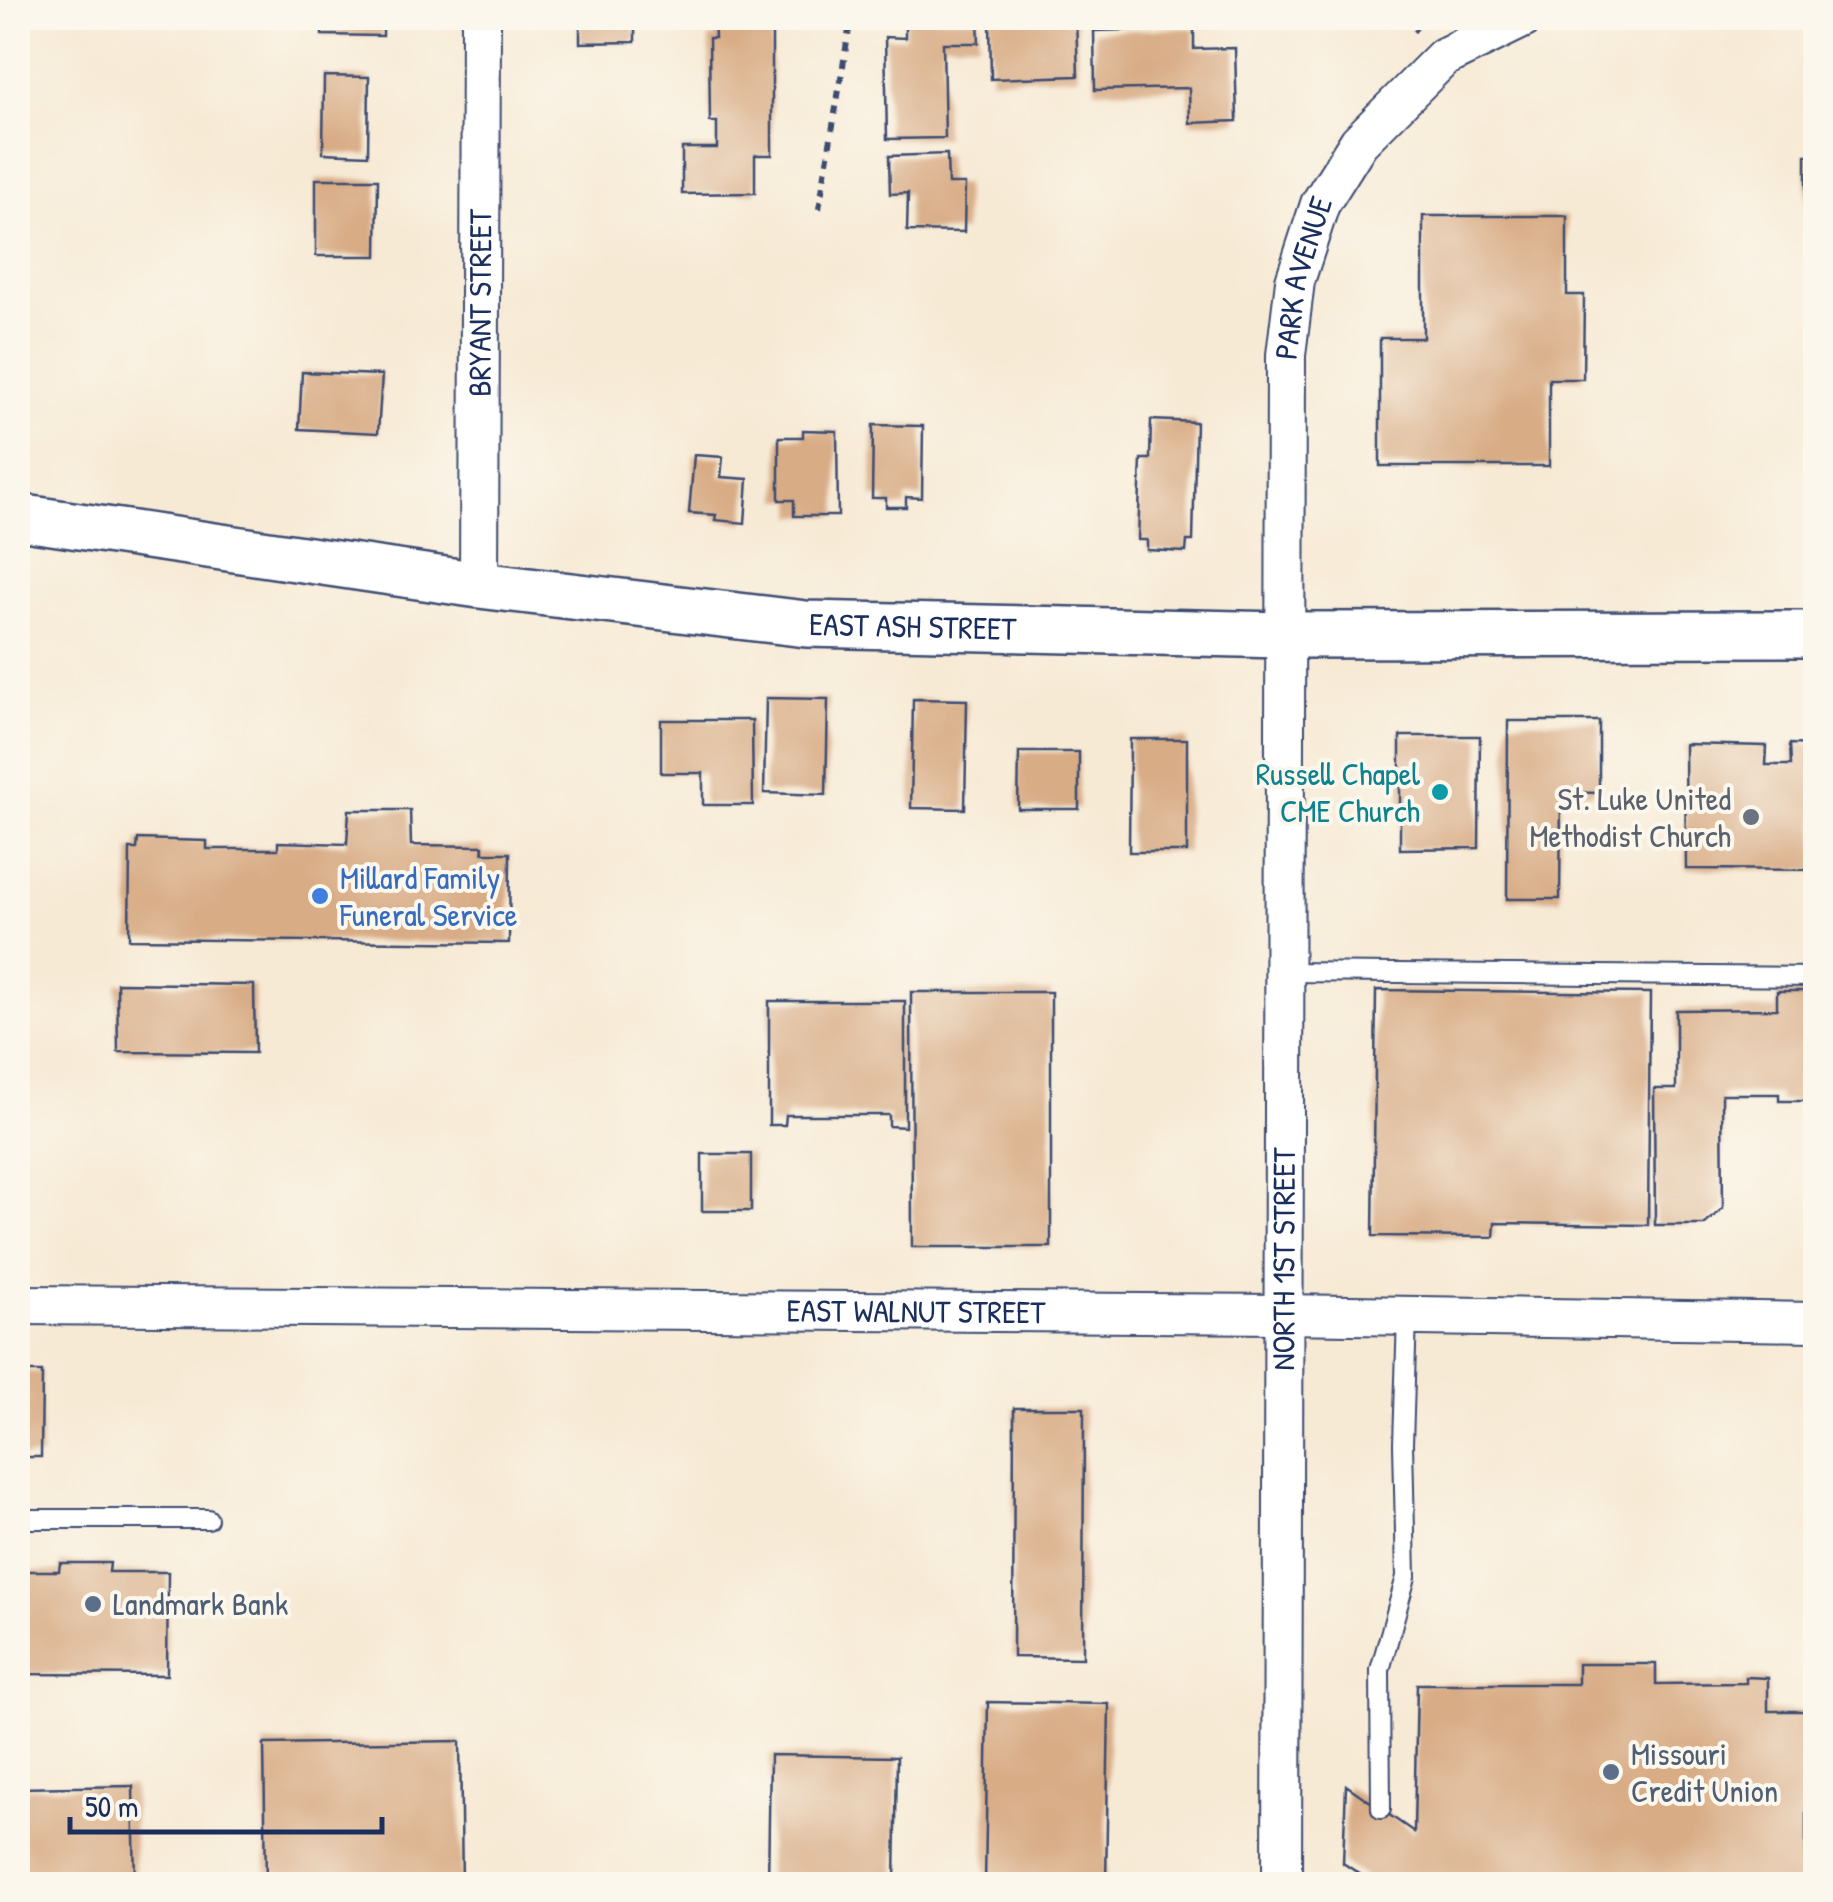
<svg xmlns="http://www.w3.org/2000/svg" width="1833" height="1902" viewBox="0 0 1833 1902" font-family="'Patrick Hand',sans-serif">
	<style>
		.building { fill: #d8ac85 }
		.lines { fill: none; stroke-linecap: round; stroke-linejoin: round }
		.service-casing { stroke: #3c4b70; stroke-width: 22 }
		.minor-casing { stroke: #3c4b70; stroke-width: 42 }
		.tertiary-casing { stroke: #3c4b70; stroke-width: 50 }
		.path { stroke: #3c4b70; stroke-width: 6; stroke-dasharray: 8 8; stroke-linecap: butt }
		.service { stroke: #fff; stroke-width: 18 }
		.minor { stroke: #fff; stroke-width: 38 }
		.tertiary { stroke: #fff; stroke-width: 45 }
		.culture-dot { fill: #0f9aa8; stroke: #fbf7ec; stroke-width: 4 }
		.worship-dot { fill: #6b7280; stroke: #fbf7ec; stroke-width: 4 }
		.shop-dot { fill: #3f7fe0; stroke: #fbf7ec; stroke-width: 4 }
		.service-dot { fill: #5c6f8a; stroke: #fbf7ec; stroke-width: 4 }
		.labels { text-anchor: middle; stroke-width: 8; stroke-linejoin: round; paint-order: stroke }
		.street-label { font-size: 32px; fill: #1b2f5e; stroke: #fbf7ec }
		.culture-label { font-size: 32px; fill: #0d838f; stroke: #fbf7ec; text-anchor: end }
		.worship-label { font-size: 32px; fill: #5b616d; stroke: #fbf7ec; text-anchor: end }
		.shop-label { font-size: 32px; fill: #366cbe; stroke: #fbf7ec; text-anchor: start }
		.service-label { font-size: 32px; fill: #4e5e75; stroke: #fbf7ec; text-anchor: start }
	</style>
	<rect width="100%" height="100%" fill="#fbf7ec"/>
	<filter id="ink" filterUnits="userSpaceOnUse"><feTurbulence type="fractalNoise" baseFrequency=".01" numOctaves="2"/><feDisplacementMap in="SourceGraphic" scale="20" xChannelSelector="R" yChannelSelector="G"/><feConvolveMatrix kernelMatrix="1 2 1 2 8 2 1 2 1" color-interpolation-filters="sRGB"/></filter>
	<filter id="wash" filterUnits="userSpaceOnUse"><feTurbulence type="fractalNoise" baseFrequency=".0048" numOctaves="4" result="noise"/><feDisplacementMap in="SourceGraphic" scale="40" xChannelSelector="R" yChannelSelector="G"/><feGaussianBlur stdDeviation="2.25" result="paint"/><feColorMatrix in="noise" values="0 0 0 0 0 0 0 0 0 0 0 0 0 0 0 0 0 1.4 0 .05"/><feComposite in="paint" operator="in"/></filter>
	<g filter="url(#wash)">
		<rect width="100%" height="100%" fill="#f7ead5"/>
		<g id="blocks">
			<path class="building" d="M 322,18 L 383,18 L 383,36 L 322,35 Z
				M 580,18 L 635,18 L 635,42 L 580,43 Z
				M 714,18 L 772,18 L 772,155 L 755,155 L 755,193 L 682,194 L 682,148 L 717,148 L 717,122 L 710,122 L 709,38 L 715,38 Z
				M 905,18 L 978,18 L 979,43 L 943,43 L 945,138 L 887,139 L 885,37 L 905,38 Z
				M 990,18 L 1076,18 L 1078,76 L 991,79 Z
				M 1194,28 L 1194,49 L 1235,48 L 1237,121 L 1190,123 L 1189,88 L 1095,90 L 1094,31 Z
				M 324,76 L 369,77 L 368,155 L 323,153 Z
				M 947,154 L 948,184 L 965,184 L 964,232 L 907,231 L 908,193 L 890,194 L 889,156 Z
				M 1806,155 L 1816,155 L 1816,241 L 1806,241 Z
				M 316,179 L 378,179 L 377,256 L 316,256 Z
				M 1423,216 L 1567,216 L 1567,295 L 1584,295 L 1583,379 L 1549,379 L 1549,466 L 1380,466 L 1380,338 L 1423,338 Z
				M 302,372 L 382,375 L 378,433 L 299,429 Z
				M 1151,420 L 1196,422 L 1193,541 L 1187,541 L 1186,552 L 1147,550 L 1147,540 L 1138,540 L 1141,459 L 1150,459 Z
				M 873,425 L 923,426 L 922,498 L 906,497 L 906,507 L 886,507 L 886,498 L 872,498 Z
				M 803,430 L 837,431 L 838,516 L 794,516 L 794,500 L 779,500 L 779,437 L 803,437 Z
				M 694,455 L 723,457 L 721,477 L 748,479 L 745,523 L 715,520 L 716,515 L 689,513 Z
				M 766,698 L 828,699 L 826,795 L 764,793 Z
				M 913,699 L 967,700 L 965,809 L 911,808 Z
				M 661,720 L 752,720 L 753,805 L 703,805 L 703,773 L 661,773 Z
				M 1508,721 L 1599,721 L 1599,793 L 1561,792 L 1560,899 L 1507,899 Z
				M 1400,736 L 1480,736 L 1479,848 L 1400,849 Z
				M 1130,739 L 1187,739 L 1187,852 L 1129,852 Z
				M 1685,744 L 1767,746 L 1766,765 L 1791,765 L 1790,744 L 1816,745 L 1816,870 L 1686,869 Z
				M 1019,752 L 1079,752 L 1079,809 L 1018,809 Z
				M 349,810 L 410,810 L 411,845 L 483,846 L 483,853 L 510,853 L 509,943 L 129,939 L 130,849 L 137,849 L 138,839 L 207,841 L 207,849 L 278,849 L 278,842 L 347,844 Z
				M 117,983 L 254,985 L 255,1053 L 118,1052 Z
				M 1376,990 L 1650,993 L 1648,1225 L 1495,1223 L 1494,1237 L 1373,1236 Z
				M 1777,991 L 1816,991 L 1816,1101 L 1779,1101 L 1779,1094 L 1722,1094 L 1723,1208 L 1704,1225 L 1655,1225 L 1654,1089 L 1676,1089 L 1676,1010 L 1777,1009 Z
				M 911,992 L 1051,992 L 1051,1247 L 912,1247 Z
				M 769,1001 L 905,1001 L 905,1127 L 889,1126 L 889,1115 L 786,1115 L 785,1125 L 769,1125 Z
				M 702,1154 L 751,1154 L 751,1211 L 702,1211 Z
				M 18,1372 L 42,1372 L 41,1457 L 18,1457 Z
				M 1014,1408 L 1084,1408 L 1083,1658 L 1013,1657 Z
				M 60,1563 L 110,1563 L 109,1572 L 168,1572 L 167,1675 L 20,1674 L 20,1637 L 18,1636 L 18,1571 L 59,1571 Z
				M 1578,1664 L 1656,1664 L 1656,1684 L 1746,1683 L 1746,1677 L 1768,1678 L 1768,1711 L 1806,1711 L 1806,1884 L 1375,1884 L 1343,1863 L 1346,1785 L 1414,1832 L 1417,1684 L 1578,1684 Z
				M 988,1702 L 1109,1704 L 1106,1884 L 985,1884 Z
				M 460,1741 L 462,1884 L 266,1884 L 264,1744 Z
				M 770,1755 L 897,1757 L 895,1884 L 768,1884 Z
				M 133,1786 L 135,1884 L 18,1884 L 18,1788 Z"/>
		</g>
	</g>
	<g filter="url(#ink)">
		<use href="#blocks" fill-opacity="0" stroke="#3c4b70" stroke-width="2.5"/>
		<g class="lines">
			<g class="service-casing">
				<path id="service" d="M 1285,972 L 1816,977
					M 18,1519 L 208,1519
					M 1381,1809 L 1380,1670 L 1406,1577 L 1403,1444 L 1407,1316"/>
			</g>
			<g class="minor-casing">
				<g id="minor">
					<path id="s1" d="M 479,585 L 481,18"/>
					<path id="s2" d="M 18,1305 L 1282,1314 L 1816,1322"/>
					<path id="s3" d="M 1282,1884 L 1286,355 L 1295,281 L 1320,204 L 1359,142 L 1444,57 L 1524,18"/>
				</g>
			</g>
			<g class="tertiary-casing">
				<g id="tertiary">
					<path id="s4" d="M 18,517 L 479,585 L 806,624 L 1287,635 L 1816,634"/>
				</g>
			</g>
			<path class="path" d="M 1403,18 L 1417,31
				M 819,209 L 851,18"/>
			<use href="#service" class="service"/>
			<use href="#minor" class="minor"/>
			<use href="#tertiary" class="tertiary"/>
		</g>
	</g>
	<circle class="culture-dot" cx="1440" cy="792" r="10"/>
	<circle class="worship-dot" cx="1751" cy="817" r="10"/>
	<circle class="shop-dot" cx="320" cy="896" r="10"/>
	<g class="service-dot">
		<circle cx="93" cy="1604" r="10"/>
		<circle cx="1611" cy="1772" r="10"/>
	</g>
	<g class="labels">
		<g class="street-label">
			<text dy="11" stroke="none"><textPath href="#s3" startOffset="1608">PARK AVENUE</textPath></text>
			<text dy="11" stroke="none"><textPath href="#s1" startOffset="282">BRYANT STREET</textPath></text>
			<text dy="11" stroke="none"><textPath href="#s4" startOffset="902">EAST ASH STREET</textPath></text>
			<text dy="11" stroke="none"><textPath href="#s3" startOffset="625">NORTH 1ST STREET</textPath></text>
			<text dy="11" stroke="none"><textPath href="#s2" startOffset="898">EAST WALNUT STREET</textPath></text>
		</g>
		<g class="culture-label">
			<text x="1420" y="785">Russell Chapel<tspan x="1420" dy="37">CME Church</tspan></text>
		</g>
		<g class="worship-label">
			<text x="1731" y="810">St. Luke United<tspan x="1731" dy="37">Methodist Church</tspan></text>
		</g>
		<g class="shop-label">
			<text x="340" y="889">Millard Family<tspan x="340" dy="37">Funeral Service</tspan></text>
		</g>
		<g class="service-label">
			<text x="113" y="1615">Landmark Bank</text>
			<text x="1631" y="1765">Missouri<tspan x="1631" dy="37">Credit Union</tspan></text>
		</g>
	</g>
	<rect width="1833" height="1902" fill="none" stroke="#fbf7ec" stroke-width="60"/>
	<path d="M70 1817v15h312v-15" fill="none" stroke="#1b2f5e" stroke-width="5"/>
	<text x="85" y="1817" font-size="30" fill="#1b2f5e" stroke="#fbf7ec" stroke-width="8" paint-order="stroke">50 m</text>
</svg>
